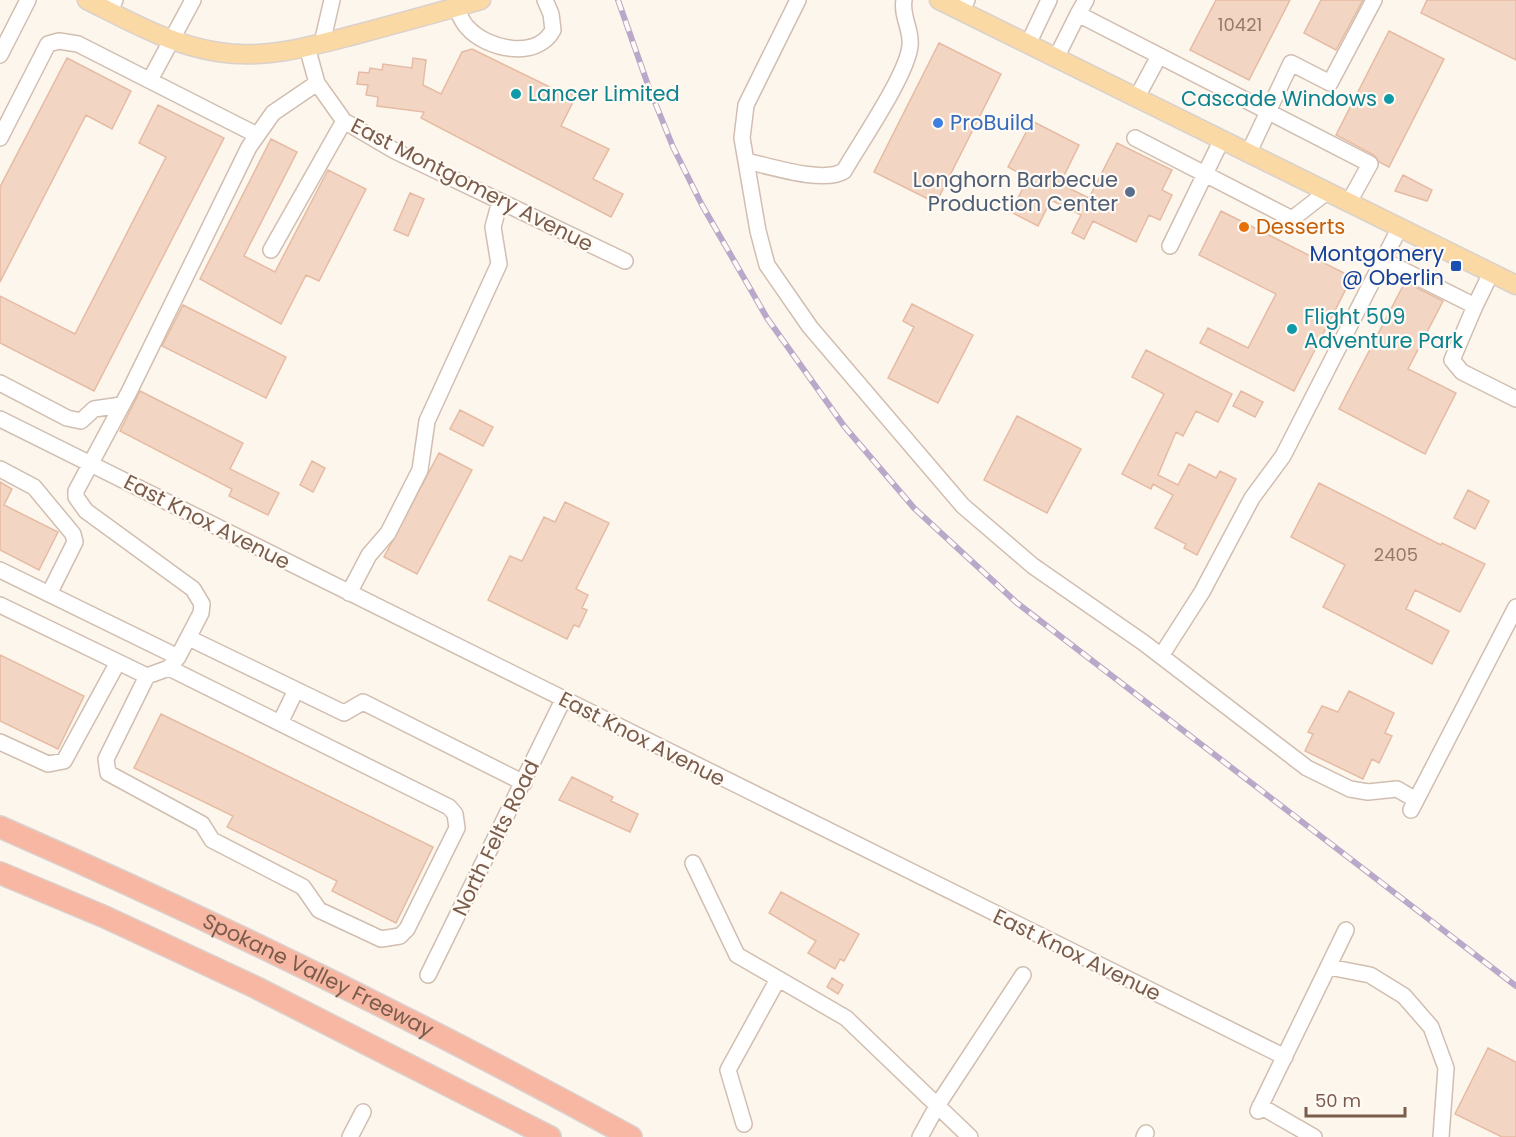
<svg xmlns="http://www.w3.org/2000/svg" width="1516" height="1137" viewBox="0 0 1516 1137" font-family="Poppins,sans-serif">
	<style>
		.building { fill: #f3d5c3; stroke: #e6bba3; stroke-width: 1.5 }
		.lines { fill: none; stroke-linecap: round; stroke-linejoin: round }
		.minor-casing { stroke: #d1beb0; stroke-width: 18 }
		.major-casing { stroke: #dad1cd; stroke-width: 21 }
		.highway-casing { stroke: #dad1cd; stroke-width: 24 }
		.minor { stroke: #fff; stroke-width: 15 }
		.major { stroke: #fbd9a5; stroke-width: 18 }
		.highway { stroke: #f7b7a3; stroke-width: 21 }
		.rail-casing { stroke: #b9a8c9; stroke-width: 6 }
		.rail { stroke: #fffaf3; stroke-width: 4; stroke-dasharray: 11; stroke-linecap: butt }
		.culture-dot { fill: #0f9aa8; stroke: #fffaf3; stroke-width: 2 }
		.shop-dot { fill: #3f7fe0; stroke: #fffaf3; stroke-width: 2 }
		.service-dot { fill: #5c6f8a; stroke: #fffaf3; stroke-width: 2 }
		.food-dot { fill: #e8710a; stroke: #fffaf3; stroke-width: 2 }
		.transit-dot { fill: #1a4fb4; stroke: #fffaf3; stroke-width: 2 }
		.labels { text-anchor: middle; stroke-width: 4.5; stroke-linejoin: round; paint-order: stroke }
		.number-label { font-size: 18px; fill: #987a6a }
		.culture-label { font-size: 21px; fill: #0d838f; stroke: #fffaf3; text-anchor: start }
		.shop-label { font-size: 21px; fill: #366cbe; stroke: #fffaf3; text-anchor: start }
		.service-label { font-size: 21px; fill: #4e5e75; stroke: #fffaf3; text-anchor: end }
		.street-label { font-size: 21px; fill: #7a5c4d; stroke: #fffaf3 }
		.food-label { font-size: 21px; fill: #c56008; stroke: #fffaf3; text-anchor: start }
		.transit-label { font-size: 21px; fill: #164399; stroke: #fffaf3; text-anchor: end }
	</style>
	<rect width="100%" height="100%" fill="#fdf6ec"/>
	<path class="building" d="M 1216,0 L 1290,0 L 1249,80 L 1190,50 Z
		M 1321,0 L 1363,0 L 1336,50 L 1304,33 Z
		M 1427,0 L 1516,0 L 1516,60 L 1421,13 Z
		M 1389,31 L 1444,59 L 1389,167 L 1379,162 L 1374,155 L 1336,135 Z
		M 939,43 L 1001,74 L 936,203 L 874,172 Z
		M 472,49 L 560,92 L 561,89 L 576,96 L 561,126 L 609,149 L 593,179 L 623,194 L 611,217 L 421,118 L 424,112 L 377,106 L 378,97 L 366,95 L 368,85 L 357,84 L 359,72 L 369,73 L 370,68 L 382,70 L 383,64 L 412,68 L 413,58 L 426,60 L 423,85 L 441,94 L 462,52 Z
		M 67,58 L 131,91 L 112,129 L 86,115 L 0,282 L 0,187 Z
		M 158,105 L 224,138 L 94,391 L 0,343 L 0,296 L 75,334 L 166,157 L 139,143 Z
		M 1032,121 L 1079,145 L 1060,184 L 1089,198 L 1117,143 L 1172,170 L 1162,190 L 1172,195 L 1160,220 L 1149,215 L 1136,242 L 1093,221 L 1084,239 L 1072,233 L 1081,215 L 1051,200 L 1038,226 L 1011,212 L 1028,178 L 1008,167 Z
		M 271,139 L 297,152 L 244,256 L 275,272 L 328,170 L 366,189 L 319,281 L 306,275 L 281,324 L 200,279 Z
		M 1403,175 L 1432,190 L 1427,201 L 1395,191 Z
		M 410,193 L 424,199 L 408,236 L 394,230 Z
		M 1221,211 L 1352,277 L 1294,391 L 1200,343 L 1208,328 L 1248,348 L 1276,294 L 1199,255 Z
		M 1405,282 L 1443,301 L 1408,369 L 1456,393 L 1425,454 L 1339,409 Z
		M 912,304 L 973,335 L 938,403 L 888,378 L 914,327 L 903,321 Z
		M 183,305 L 286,357 L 266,398 L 162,346 Z
		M 1146,350 L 1232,394 L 1218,422 L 1196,411 L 1183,436 L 1176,432 L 1158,475 L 1178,485 L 1189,464 L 1216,478 L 1220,471 L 1236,479 L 1197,555 L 1184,548 L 1186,544 L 1155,528 L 1173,495 L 1153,484 L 1151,489 L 1122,474 L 1164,394 L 1132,377 Z
		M 140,391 L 243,443 L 230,469 L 279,493 L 268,515 L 229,496 L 232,489 L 120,431 Z
		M 1241,391 L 1263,402 L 1255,417 L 1233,406 Z
		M 460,410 L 493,427 L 483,446 L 450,429 Z
		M 1017,416 L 1081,449 L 1047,513 L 984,480 Z
		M 439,453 L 472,470 L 417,574 L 384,557 Z
		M 312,461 L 325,468 L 313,492 L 300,485 Z
		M 0,482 L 12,489 L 4,505 L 58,532 L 39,570 L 0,550 Z
		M 1319,483 L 1441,545 L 1442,543 L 1485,564 L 1460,612 L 1415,590 L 1406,609 L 1449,631 L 1432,664 L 1323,607 L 1345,565 L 1291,537 Z
		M 1468,490 L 1489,501 L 1475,529 L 1454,518 Z
		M 565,502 L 609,523 L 576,589 L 588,595 L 582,608 L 587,610 L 579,627 L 574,625 L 567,639 L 488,600 L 510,556 L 522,561 L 544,517 L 555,522 Z
		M 0,655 L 84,696 L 58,749 L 0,721 Z
		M 1349,691 L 1394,713 L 1385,733 L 1392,736 L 1379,763 L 1372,759 L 1363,779 L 1305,751 L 1313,734 L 1308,732 L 1322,706 L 1338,712 Z
		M 161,714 L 433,847 L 396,923 L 332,891 L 337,881 L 227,827 L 233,816 L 134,768 Z
		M 572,777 L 613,797 L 611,801 L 638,814 L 630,832 L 559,800 Z
		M 781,892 L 859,934 L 844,961 L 840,959 L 835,969 L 808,953 L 816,941 L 769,913 Z
		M 832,978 L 843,985 L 838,994 L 827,987 Z
		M 1488,1048 L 1516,1062 L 1516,1137 L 1502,1137 L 1455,1114 Z"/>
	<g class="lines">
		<g class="minor-casing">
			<path id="minor" d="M 798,0 L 746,105 L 742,138 L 758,231 L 767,265 L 810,327 L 963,506 L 1033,566 L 1144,643 L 1307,768 L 1350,789 L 1368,792 L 1397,789 L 1416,800
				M 456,7 C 459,14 462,22 467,27 C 487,50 537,60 553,30 L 551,14 L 545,0
				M 110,11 L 115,0
				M 961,11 L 967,0
				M 1078,14 L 1086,0
				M 322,43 L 332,0
				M 1028,44 L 1049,0
				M 307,47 L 317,83 L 344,121 L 395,151 L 625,261
				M 0,55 L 28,0
				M 1056,58 L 1078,14 L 1370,164 L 1349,202
				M 150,80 L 193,0
				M 1137,97 L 1159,56
				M 0,138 L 48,44 L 59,41 L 78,44 L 257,135
				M 1135,138 L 1292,219 L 1328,191
				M 1249,152 L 1291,63 L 1330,83 L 1374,0
				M 746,161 C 770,166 823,184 844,171 C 860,143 907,75 910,46 C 912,30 901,16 904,0
				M 1170,246 L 1222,139
				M 271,250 L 344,121
				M 1383,260 L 1475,306 L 1491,273
				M 1475,306 L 1452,360 L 1462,372 L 1516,399
				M 0,383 L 67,418 L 81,421 L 94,409 L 121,405
				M 0,419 L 1285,1057
				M 0,469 L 34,487 L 73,534 L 75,542 L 49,594
				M 0,570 L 178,657
				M 349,593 L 369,555 L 388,533 L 420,470 L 427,421 L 499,264 L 493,227 L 500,201
				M 0,605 L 118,662 L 64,761 L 48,764 L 0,742
				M 189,638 L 344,713 L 363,702 L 524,783
				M 1161,656 L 1202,592 L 1252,498 L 1283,456 L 1400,227
				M 118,662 L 147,676 L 169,668 L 178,657 L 201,613 L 202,604 L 193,589 L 86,511 L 76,497 L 76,491 L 129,392 L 249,147 L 273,113 L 317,83
				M 147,676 L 106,759 L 108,773 L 202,824 L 212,840 L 303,887 L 319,910 L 381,939 L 400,936 L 407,929 L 457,828 L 455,814 L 449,807 L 169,668
				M 280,723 L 296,690
				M 1411,810 L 1516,607
				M 693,863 L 737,955 L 846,1018 L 970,1137
				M 1329,967 L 1370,975 L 1404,996 L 1431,1027 L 1446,1068 L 1441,1137
				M 428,975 L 563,700
				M 1260,1106 L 1314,1137
				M 1258,1111 L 1346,930
				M 744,1124 L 728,1070 L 778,979
				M 350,1137 L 363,1112
				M 920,1137 L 937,1106 L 1023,975
				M 1144,1137 L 1146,1133"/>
		</g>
		<g class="major-casing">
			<path id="major" d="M 87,0 C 129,21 171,45 218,52 C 266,60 312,46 358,34 C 399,23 440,12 481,0
				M 939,0 L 1516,285"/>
		</g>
		<g class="highway-casing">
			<g id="highway">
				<path id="s1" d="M 0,827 C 215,921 425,1024 631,1137"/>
				<path d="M 0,873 L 105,917 L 255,987 L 550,1137"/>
			</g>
		</g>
		<use href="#minor" class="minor"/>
		<use href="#major" class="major"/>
		<use href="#highway" class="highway"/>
		<g class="rail-casing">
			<path id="rail" d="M 618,0 L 648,85 L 673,147 L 702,205 L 767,318 L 844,426 L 914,508 L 1017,603 L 1516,986"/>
		</g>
		<use href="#rail" class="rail"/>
	</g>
	<g class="culture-dot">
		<circle cx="516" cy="94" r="6"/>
		<circle cx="1389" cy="99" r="6"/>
		<circle cx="1292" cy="329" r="6"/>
	</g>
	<circle class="shop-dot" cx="938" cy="123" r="6"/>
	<circle class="service-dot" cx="1130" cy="192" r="6"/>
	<circle class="food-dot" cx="1244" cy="227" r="6"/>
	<rect class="transit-dot" x="1450" y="260" width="12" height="12" rx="3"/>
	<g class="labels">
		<g class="number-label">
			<text x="1240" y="31">10421</text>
			<text x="1396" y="561">2405</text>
		</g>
		<g class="culture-label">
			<text x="528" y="101">Lancer Limited</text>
			<text x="1377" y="106" text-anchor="end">Cascade Windows</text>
			<text x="1304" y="324">Flight 509<tspan x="1304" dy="24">Adventure Park</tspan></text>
		</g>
		<g class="shop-label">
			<text x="950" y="130">ProBuild</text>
		</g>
		<g class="service-label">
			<text x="1118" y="187">Longhorn Barbecue<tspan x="1118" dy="24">Production Center</tspan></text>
		</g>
		<g class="street-label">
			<text transform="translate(472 185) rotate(27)" y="7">East Montgomery Avenue</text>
			<text transform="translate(207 522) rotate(27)" y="7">East Knox Avenue</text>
			<text transform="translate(642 739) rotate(27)" y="7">East Knox Avenue</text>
			<text transform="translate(496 838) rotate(-64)" y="7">North Felts Road</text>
			<text transform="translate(1077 955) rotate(26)" y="7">East Knox Avenue</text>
			<text dy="7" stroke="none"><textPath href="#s1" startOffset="351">Spokane Valley Freeway</textPath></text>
		</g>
		<g class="food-label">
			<text x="1256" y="234">Desserts</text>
		</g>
		<g class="transit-label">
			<text x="1444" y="261">Montgomery<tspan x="1444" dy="24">@ Oberlin</tspan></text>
		</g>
	</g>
	<path d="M1306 1107v9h99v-9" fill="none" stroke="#7a5c4d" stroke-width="3"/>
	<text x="1315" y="1107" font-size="18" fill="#7a5c4d" stroke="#fffaf3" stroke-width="4.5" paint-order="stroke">50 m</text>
</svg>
